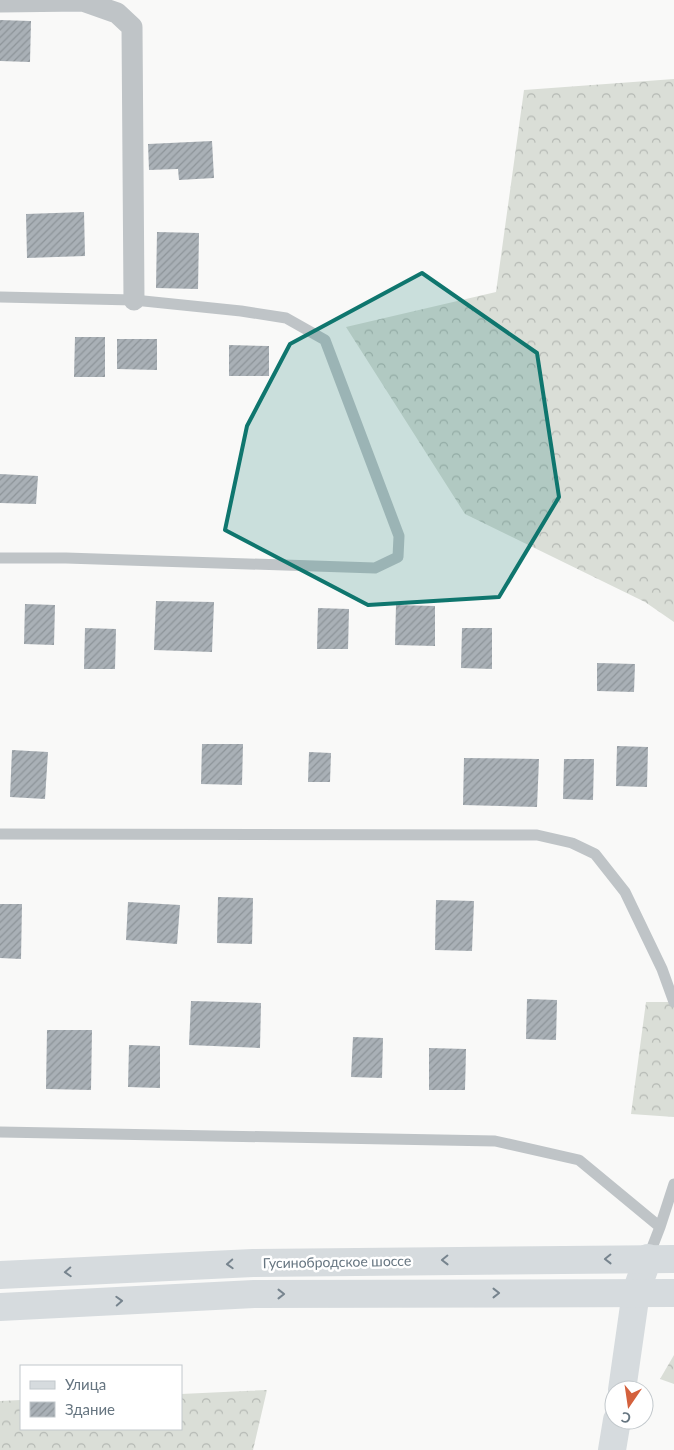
<svg xmlns="http://www.w3.org/2000/svg" width="674" height="1450" viewBox="0 0 674 1450" font-family="Lato,sans-serif">
	<style>
		.forest { fill: url(#forest-crowns) }
		.building { fill: url(#building-hatch) }
		.lines { fill: none; stroke-linecap: round; stroke-linejoin: round }
		.lane { stroke: #bfc4c7; stroke-width: 11 }
		.street { stroke: #bfc4c7; stroke-width: 21 }
		.secondary { stroke: #d6dbde; stroke-width: 28 }
		.primary { stroke: #d6dbde; stroke-width: 28 }
		.oneway { stroke: #77848e }
		.marked { fill: #0f766e; fill-opacity: 0.2; stroke: #0f766e; stroke-width: 4; stroke-linejoin: round }
		.labels { text-anchor: middle; stroke-width: 5; stroke-linejoin: round; paint-order: stroke }
		.street-label { font-size: 14px; fill: #667580; stroke: #fff }
	</style>
	<defs>
		<pattern id="forest-crowns" width="20" height="18" patternUnits="userSpaceOnUse" patternTransform="scale(1.25)"><rect width="20" height="18" fill="#daded7"/><path d="M2 6a3 3 0 1 1 6 0M12 15a3 3 0 1 1 6 0" fill="none" stroke="#b5b9b4"/></pattern>
		<pattern id="building-hatch" width="6" height="6" patternUnits="userSpaceOnUse" patternTransform="scale(1.25)"><rect width="6" height="6" fill="#a9b0b6"/><path d="M-1 1l2-2M0 6l6-6M5 7l2-2" fill="none" stroke="#8d9499"/></pattern>
	</defs>
	<rect width="100%" height="100%" fill="#f9f9f8"/>
	<path class="forest" d="M 674,79 L 674,622 L 645,602 L 465,514 L 346,327 L 496,292 L 524,90 Z
		M 646,1002 L 674,1002 L 674,1117 L 631,1114 Z
		M 674,1355 L 674,1384 L 660,1379 Z
		M 267,1390 L 253,1450 L 0,1450 L 0,1401 L 21,1400 L 21,1429 L 181,1429 L 181,1394 Z"/>
	<path class="building" d="M 0,20 L 31,21 L 30,62 L 0,61 Z
		M 212,141 L 214,178 L 179,180 L 178,169 L 149,170 L 148,144 Z
		M 84,212 L 85,256 L 27,258 L 26,214 Z
		M 157,232 L 199,233 L 198,289 L 156,288 Z
		M 75,337 L 105,337 L 105,377 L 74,377 Z
		M 117,339 L 157,339 L 157,370 L 117,369 Z
		M 229,345 L 269,346 L 269,376 L 229,376 Z
		M 0,474 L 38,476 L 36,504 L 0,503 Z
		M 156,601 L 214,602 L 212,652 L 154,650 Z
		M 25,604 L 55,605 L 54,645 L 24,644 Z
		M 396,605 L 435,606 L 435,646 L 395,645 Z
		M 318,608 L 349,609 L 348,649 L 317,649 Z
		M 85,628 L 116,629 L 115,669 L 84,669 Z
		M 462,628 L 492,628 L 492,669 L 461,668 Z
		M 597,663 L 635,664 L 634,692 L 597,691 Z
		M 202,744 L 243,744 L 242,785 L 201,784 Z
		M 617,746 L 648,747 L 647,787 L 616,786 Z
		M 12,750 L 48,752 L 45,799 L 10,797 Z
		M 309,752 L 331,753 L 330,782 L 308,782 Z
		M 464,758 L 539,759 L 537,807 L 463,805 Z
		M 564,759 L 594,759 L 593,800 L 563,799 Z
		M 218,897 L 253,898 L 252,944 L 217,943 Z
		M 436,900 L 474,901 L 472,951 L 435,950 Z
		M 128,902 L 180,905 L 177,944 L 126,940 Z
		M 0,904 L 22,904 L 21,959 L 0,958 Z
		M 527,999 L 557,1000 L 556,1040 L 526,1039 Z
		M 191,1001 L 261,1003 L 260,1048 L 189,1045 Z
		M 47,1030 L 92,1030 L 91,1090 L 46,1089 Z
		M 353,1037 L 383,1038 L 382,1078 L 351,1077 Z
		M 129,1045 L 160,1046 L 160,1088 L 128,1087 Z
		M 429,1048 L 466,1049 L 465,1090 L 429,1090 Z"/>
	<g class="lines">
		<path class="lane" d="M 0,297 L 134,300 L 241,311 L 286,318 L 325,340 L 399,536 L 398,557 L 375,568 L 66,558 L 0,558
			M 0,834 L 537,835 L 572,843 L 595,854 L 625,892 L 662,969 L 674,1002
			M 0,1132 L 495,1141 L 579,1160 L 660,1227 L 648,1258
			M 660,1227 L 674,1184"/>
		<path class="street" d="M 0,2 L 83,1 L 117,13 L 132,27 L 134,300"/>
		<path class="secondary" d="M 622,1390 L 636,1292 L 648,1258
			M 612,1450 L 617,1420"/>
		<path class="primary" d="M 0,1275 L 253,1263 L 674,1259
			M 0,1307 L 254,1294 L 674,1293"/>
	</g>
	<defs><path id="oneway-chevron" d="M-2-3.5L2.5 0L-2 3.5" fill="none" stroke-width="1.6" stroke-linecap="round" stroke-linejoin="round" transform="scale(1.25)"/></defs>
	<g class="oneway">
		<use href="#oneway-chevron" transform="translate(608 1259) rotate(179)"/>
		<use href="#oneway-chevron" transform="translate(445 1260) rotate(179)"/>
		<use href="#oneway-chevron" transform="translate(230 1264) rotate(177)"/>
		<use href="#oneway-chevron" transform="translate(68 1272) rotate(177)"/>
		<use href="#oneway-chevron" transform="translate(496 1293)"/>
		<use href="#oneway-chevron" transform="translate(281 1294)"/>
		<use href="#oneway-chevron" transform="translate(119 1301) rotate(-3)"/>
	</g>
	<path class="marked" d="M 422,273 L 537,353 L 559,497 L 499,597 L 368,605 L 225,530 L 247,426 L 290,344 Z"/>
	<g class="labels">
		<g class="street-label">
			<text transform="translate(337 1262) rotate(-1)" y="5">Гусинобродское шоссе</text>
		</g>
	</g>
	<rect x="20" y="1365" width="162" height="65" fill="#ffffff" stroke="#c2c8cc"/>
	<rect x="30" y="1381" width="25" height="8" fill="#d6dbde" stroke="#c2c8cc"/>
	<text x="65" y="1390" font-size="15" fill="#667580">Улица</text>
	<rect x="30" y="1402" width="25" height="15" fill="url(#building-hatch)" stroke="#c2c8cc"/>
	<text x="65" y="1415" font-size="15" fill="#667580">Здание</text>
	<g transform="translate(629 1405) rotate(193)"><circle r="24" fill="#ffffff" stroke="#c2c8cc"/>
	<path d="M0-4L9 19L0 12L-9 19Z" fill="#d4613d"/>
	<text y="-8" font-size="14" font-weight="bold" text-anchor="middle" fill="#667580">С</text>
	</g>
</svg>
